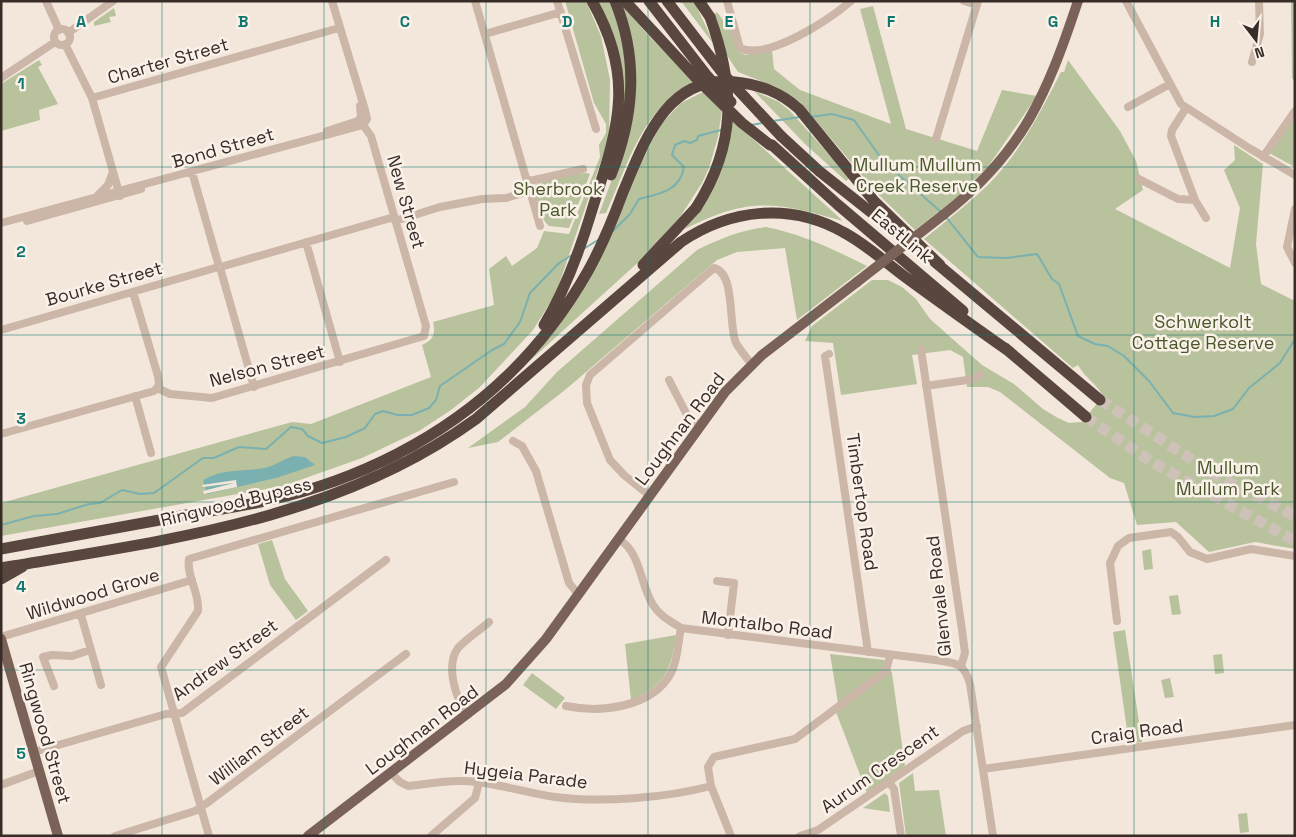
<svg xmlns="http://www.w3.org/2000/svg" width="1296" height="837" viewBox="0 0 1296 837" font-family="'Space Grotesk',sans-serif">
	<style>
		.green { fill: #b8c29c }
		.water { fill: #7ab1b0 }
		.pier { fill: #f3e7dc }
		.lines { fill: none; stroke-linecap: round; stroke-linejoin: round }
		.stream { stroke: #7ab1b0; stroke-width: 2 }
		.highway-tunnel { stroke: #cec2b8; stroke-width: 11; stroke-dasharray: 11 5.5; stroke-linecap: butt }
		.minor { stroke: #cbb6a8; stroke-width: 8 }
		.major { stroke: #7a6259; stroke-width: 10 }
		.highway { stroke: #59463f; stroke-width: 11 }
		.major-bridge { stroke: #7a6259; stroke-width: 10 }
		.highway-bridge { stroke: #59463f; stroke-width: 11 }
		.grid { fill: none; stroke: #0f766e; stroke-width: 1; stroke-opacity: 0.55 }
		.labels { text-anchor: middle; stroke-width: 5; stroke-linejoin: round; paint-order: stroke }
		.street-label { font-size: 18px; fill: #382c28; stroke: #faf1e9 }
		.park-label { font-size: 18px; fill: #49572b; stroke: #faf1e9 }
		.grid-label { font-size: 16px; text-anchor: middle; font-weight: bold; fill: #0f766e; stroke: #faf1e9; stroke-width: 5; stroke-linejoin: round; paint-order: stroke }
	</style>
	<rect width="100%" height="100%" fill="#f3e7dc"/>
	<path class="green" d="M 565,1 L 586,1 L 601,36 L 610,80 L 609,138 L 556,293 L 533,330 L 480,387 L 451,410 L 419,431 L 362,458 L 283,486 L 1,536 L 1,503 L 292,422 L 311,424 L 431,377 L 422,345 C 433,340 436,334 433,322 L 494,305 L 489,269 L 506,256 L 512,266 L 537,248 L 544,231 L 569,234 L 600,157 L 599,145 L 606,133 L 606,124 L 594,103 Z
		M 596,1 L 611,1 L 624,38 L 627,102 L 621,107 Z
		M 681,1 L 694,1 L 715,46 Z
		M 1291,1 L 1295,1 L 1295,82 L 1292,78 Z
		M 623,6 L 648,35 L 694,82 C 641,110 629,162 606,213 L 599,214 L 624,147 L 632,119 Z
		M 873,6 L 906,129 L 977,151 L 1002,90 L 1037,96 L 987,168 L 955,199 L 915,230 L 878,194 L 800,102 L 776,87 L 738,72 L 726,54 L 714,15 L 717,12 L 723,20 L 728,19 L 739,52 L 746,55 L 772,50 L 774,69 L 800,90 L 891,124 L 860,9 Z
		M 114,8 L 116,16 L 109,17 L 111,22 L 94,26 L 94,22 Z
		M 39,60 L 42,65 L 38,67 L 58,104 L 39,110 L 40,120 L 1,131 L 1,84 Z
		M 1068,60 L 1120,131 L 1136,161 L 1143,190 L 1115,209 L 1230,268 L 1240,208 L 1224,170 L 1235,160 L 1234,145 L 1263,164 L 1256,244 L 1261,284 L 1295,301 L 1295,549 L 1255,542 L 1209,552 L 1176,522 L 1137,525 L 1124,483 L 1110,478 L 1000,392 L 988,387 L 967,387 L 963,357 L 950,350 L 912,355 L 917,384 L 841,395 L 833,343 L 805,341 L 812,326 L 872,280 L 888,280 L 902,287 L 916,299 L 930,319 L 982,365 L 1014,384 L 1043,409 L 1058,418 L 1069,423 L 1082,422 L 1103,396 C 1097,384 1085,378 1078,365 L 1073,368 L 924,239 C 946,221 968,204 988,185 C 1020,153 1041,111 1061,72 L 1064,72 Z
		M 754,91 L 779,102 L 790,111 L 850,178 L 846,181 L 805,144 Z
		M 703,92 L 722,110 L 718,137 L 709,168 L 702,183 L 680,217 L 644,257 L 523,367 L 557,326 L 661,124 L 681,103 Z
		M 1295,117 L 1295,167 L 1269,153 Z
		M 732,120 L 843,221 C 776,202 750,196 685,229 L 710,191 Z
		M 587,173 L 590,174 L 569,228 L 549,226 C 540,218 531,195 536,184 L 567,175 Z
		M 766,227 C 802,234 835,250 867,266 L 797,320 L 785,248 L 737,252 L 717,260 L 565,390 L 498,442 L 468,448 L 525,407 L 557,372 L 697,250 C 719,239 741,230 766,227 Z
		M 272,540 L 285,579 L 308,611 L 296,620 L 270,585 L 258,544 Z
		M 1151,549 L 1153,569 L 1144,570 L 1142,551 Z
		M 1178,595 L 1181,614 L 1172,615 L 1169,596 Z
		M 1125,630 L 1142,742 L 1129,744 L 1113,632 Z
		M 676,635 C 671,670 666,685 631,700 L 625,644 Z
		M 830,654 L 884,660 L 892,673 L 905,766 L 867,793 L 836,712 L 838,703 Z
		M 1222,654 L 1224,673 L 1215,674 L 1213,655 Z
		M 532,673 L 565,698 L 556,709 L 523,685 Z
		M 1170,678 L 1174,697 L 1165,698 L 1161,680 Z
		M 913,773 L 915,791 L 939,790 L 946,836 L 906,836 L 899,783 Z
		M 885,793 L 888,796 L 890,812 L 863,808 Z
		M 1247,813 L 1249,832 L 1240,833 L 1238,814 Z"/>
	<path class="water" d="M 294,456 L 305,457 L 315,465 L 276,478 L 207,494 L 203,480 C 223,468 243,472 264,468 C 275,466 283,459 294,456 Z"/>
	<path class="pier" d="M 236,480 L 237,487 L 204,494 L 203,491 L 234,483 L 203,487 L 202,485 Z"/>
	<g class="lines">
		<path class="stream" d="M 810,117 L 832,114 L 854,120 L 883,161 L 941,212
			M 773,121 L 800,117
			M 751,125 L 763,123
			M 946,217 L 978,257 L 1007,258 L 1037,254 L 1052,279 L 1059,284 L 1078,336 L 1095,344 L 1108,346 L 1124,356 L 1149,381 L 1173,413 L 1195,417 L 1214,416 L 1233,409 L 1249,388 L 1280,363 L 1295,339
			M 613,231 L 630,214 L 639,199 C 660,194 680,191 684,167 L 672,155 L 675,145 L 684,141 L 690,143 L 697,140 L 698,136 L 721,130
			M 585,248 L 598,240
			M 1,525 L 34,516 L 57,514 L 89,504 L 100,503 L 122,490 L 140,494 L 154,493 L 203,458 L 214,458 L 239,447 L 266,449 L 291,427 L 302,429 L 308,436 L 322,443 L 346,437 L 365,428 L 375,414 L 383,411 L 397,415 L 412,415 L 429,408 L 436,400 L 440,386 L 492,350 L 504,344 L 520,322 L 530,293 L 559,263 L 572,255"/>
		<path class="highway-tunnel" d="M 1100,400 L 1219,477 L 1295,516
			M 1086,417 L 1152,462 L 1295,541"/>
		<path class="minor" d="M 46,1 L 59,30
			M 332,1 L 365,110 L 367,119 L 363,125
			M 475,1 L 526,178 L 530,181 L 530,191 L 540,226
			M 557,1 L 596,129
			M 727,1 L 740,48 C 768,61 830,19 851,1
			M 964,1 L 977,5
			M 1126,1 L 1181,104 L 1249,148 L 1295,175
			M54 37a8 8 0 1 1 16 0a8 8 0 1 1-16 0Z
			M 68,33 L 113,1
			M 485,34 L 561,12
			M 65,44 L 92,98 L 120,196
			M 1252,62 L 1260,34 L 1259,1
			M 1,78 L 55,42
			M 92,98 L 339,28
			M 1128,107 L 1170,84
			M 327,131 L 358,121 L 361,117 L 360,106
			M 936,139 L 978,1
			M 1263,157 L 1295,111
			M 192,172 L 218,263
			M 1139,179 L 1178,199 L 1195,200 L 1171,136 L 1172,130 L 1186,108
			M 530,181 L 583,169
			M 98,195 L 108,185 L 113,172
			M 1195,200 L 1206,218
			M 1295,209 L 1287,247 L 1295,263
			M 27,221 L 141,189
			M 395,221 L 440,207 L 482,199 L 506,198 L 530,191
			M 1,223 L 363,125
			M 306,242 L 340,362
			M 224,266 L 394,217
			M 221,271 L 254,387
			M 133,292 L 158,376 L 159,384 L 157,388
			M 1,330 L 215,268
			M 921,349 L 962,630 L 965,653 L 961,666
			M 829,354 L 825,356 L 868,652
			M 669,380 L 687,415 L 700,426
			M 926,386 L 974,379 L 980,375
			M 157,388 L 170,394 L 212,398 L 424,336 L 426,326 L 371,136 L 363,125
			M 135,396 L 151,453
			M 1,434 L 154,391 L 157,388
			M 513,441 L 522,446 L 536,471 L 569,583 L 579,595
			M 650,496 L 624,475 L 610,460 L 587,403 L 586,385 L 590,375 L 714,268 C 736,273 728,326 736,343 C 740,350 747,358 752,365
			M 619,539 C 641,553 640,584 653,605 C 660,616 670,621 681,628 L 935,660 C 955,663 964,662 970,684 L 993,836
			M 717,581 L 734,583 L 728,635
			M 81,615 L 101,685
			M 1117,621 L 1110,563 L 1118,546 L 1129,538 L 1171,532 L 1178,537 L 1190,552 L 1207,559 L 1251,549 L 1295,556
			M 1,637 L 192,580
			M 54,686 L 43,657 L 52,655 L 72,656 L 90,650
			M 566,706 C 600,713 652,708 671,673 C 678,660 678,642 681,628
			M 468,715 C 456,700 445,666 458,648 C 466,639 479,631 489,622
			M 34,752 L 166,714 L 182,713 L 386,560
			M 983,769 L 1295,725
			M 395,777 L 400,782 L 408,786 C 427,784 446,780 465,781 C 495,782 525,793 555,797 C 602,803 666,798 711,786 L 708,767 L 714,757 L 795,739 L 886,671 L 890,655
			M 889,782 L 894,789 L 901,836
			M 1,785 L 39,771
			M 711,786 L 731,836
			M 115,836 L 195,811 L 207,803 L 406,654
			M 209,836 L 161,667 L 198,611 C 200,593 186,576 189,559 L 454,482
			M 431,836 L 475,798 L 479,783
			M 800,836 L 818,830 L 963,731 L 977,726"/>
		<path class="major" d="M 943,215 C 1023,153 1047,94 1078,1
			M 1,639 L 58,836
			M 308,836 L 506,684 L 546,639 L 725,392 L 762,355 L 857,282"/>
		<path class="highway" d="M 625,1 L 698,80
			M 649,1 L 708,77
			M 667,1 L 724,75
			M 699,1 L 710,17
			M 781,136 L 819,171 L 906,240
			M 772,145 L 837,204 L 963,311
			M 611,175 C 634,117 639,60 615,1
			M 935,262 L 1100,400
			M 643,265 L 696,208
			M 544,325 C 566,289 580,250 592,210 C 617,130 637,80 592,1
			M 1005,348 L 1086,417
			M 1,549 C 56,539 111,529 165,519 C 200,512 235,508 270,500 C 358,480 443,438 508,375 C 539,345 567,308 588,271 C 602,246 613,219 623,192 C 644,142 667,74 735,82 C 761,85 780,92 799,109 L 874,201 L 940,265
			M 1,568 C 167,540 337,520 476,419 L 681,242 C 730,209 790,202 843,232 C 866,244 886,263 908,279 C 942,304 976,328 1010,352
			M 1,579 L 22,567"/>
		<path class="major-bridge" d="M 857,282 L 943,215"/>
		<path class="highway-bridge" d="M 708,77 L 731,102
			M 727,78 L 781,136
			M 698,80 L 742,123 L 770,145
			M 696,208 C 737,144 735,86 710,17"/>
	</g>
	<path class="grid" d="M 162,1 L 162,836M 324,1 L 324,836M 486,1 L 486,836M 648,1 L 648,836M 810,1 L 810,836M 972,1 L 972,836M 1134,1 L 1134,836M 1,167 L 1295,167M 1,335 L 1295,335M 1,502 L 1295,502M 1,670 L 1295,670"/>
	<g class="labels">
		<g class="street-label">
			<text transform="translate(168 61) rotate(-16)" y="6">Charter Street</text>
			<text transform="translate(223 148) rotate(-16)" y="6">Bond Street</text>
			<text transform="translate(406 202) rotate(74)" y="6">New Street</text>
			<text transform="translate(902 236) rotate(40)" y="6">EastLink</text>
			<text transform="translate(104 284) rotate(-16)" y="6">Bourke Street</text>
			<text transform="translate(267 366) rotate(-15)" y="6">Nelson Street</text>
			<text transform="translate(680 429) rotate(-53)" y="6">Loughnan Road</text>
			<text transform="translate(236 502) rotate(-14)" y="6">Ringwood Bypass</text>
			<text transform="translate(862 502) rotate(82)" y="6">Timbertop Road</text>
			<text transform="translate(93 594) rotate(-17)" y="6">Wildwood Grove</text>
			<text transform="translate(939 596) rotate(-96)" y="6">Glenvale Road</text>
			<text transform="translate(767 625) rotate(7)" y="6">Montalbo Road</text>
			<text transform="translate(225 660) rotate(-36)" y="6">Andrew Street</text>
			<text transform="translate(422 730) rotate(-37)" y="6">Loughnan Road</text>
			<text transform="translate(1137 732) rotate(-8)" y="6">Craig Road</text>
			<text transform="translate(45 733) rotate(74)" y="6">Ringwood Street</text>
			<text transform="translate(259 746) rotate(-37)" y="6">William Street</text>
			<text transform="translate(880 769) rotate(-35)" y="6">Aurum Crescent</text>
			<text transform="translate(526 775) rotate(7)" y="6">Hygeia Parade</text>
		</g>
		<g class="park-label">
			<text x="917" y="171">Mullum Mullum<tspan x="917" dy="21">Creek Reserve</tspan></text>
			<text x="558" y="195">Sherbrook<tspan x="558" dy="21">Park</tspan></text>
			<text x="1203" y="328">Schwerkolt<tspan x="1203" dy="21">Cottage Reserve</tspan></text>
			<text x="1228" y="474">Mullum<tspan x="1228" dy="21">Mullum Park</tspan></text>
		</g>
	</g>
	<g class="grid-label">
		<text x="81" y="27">A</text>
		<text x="243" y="27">B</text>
		<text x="405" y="27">C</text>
		<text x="567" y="27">D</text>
		<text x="729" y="27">E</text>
		<text x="891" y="27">F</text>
		<text x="1053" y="27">G</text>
		<text x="1215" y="27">H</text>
		<text x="21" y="89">1</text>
		<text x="21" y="257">2</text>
		<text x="21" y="424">3</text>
		<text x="21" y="592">4</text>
		<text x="21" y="759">5</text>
	</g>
	<rect width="1296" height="837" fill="none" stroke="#382c28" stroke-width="5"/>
	<g transform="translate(1256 40) rotate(164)" stroke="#faf1e9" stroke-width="4" paint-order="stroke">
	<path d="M0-4L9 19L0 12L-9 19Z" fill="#382c28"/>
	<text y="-8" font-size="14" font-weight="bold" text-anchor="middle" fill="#382c28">N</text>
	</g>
</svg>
